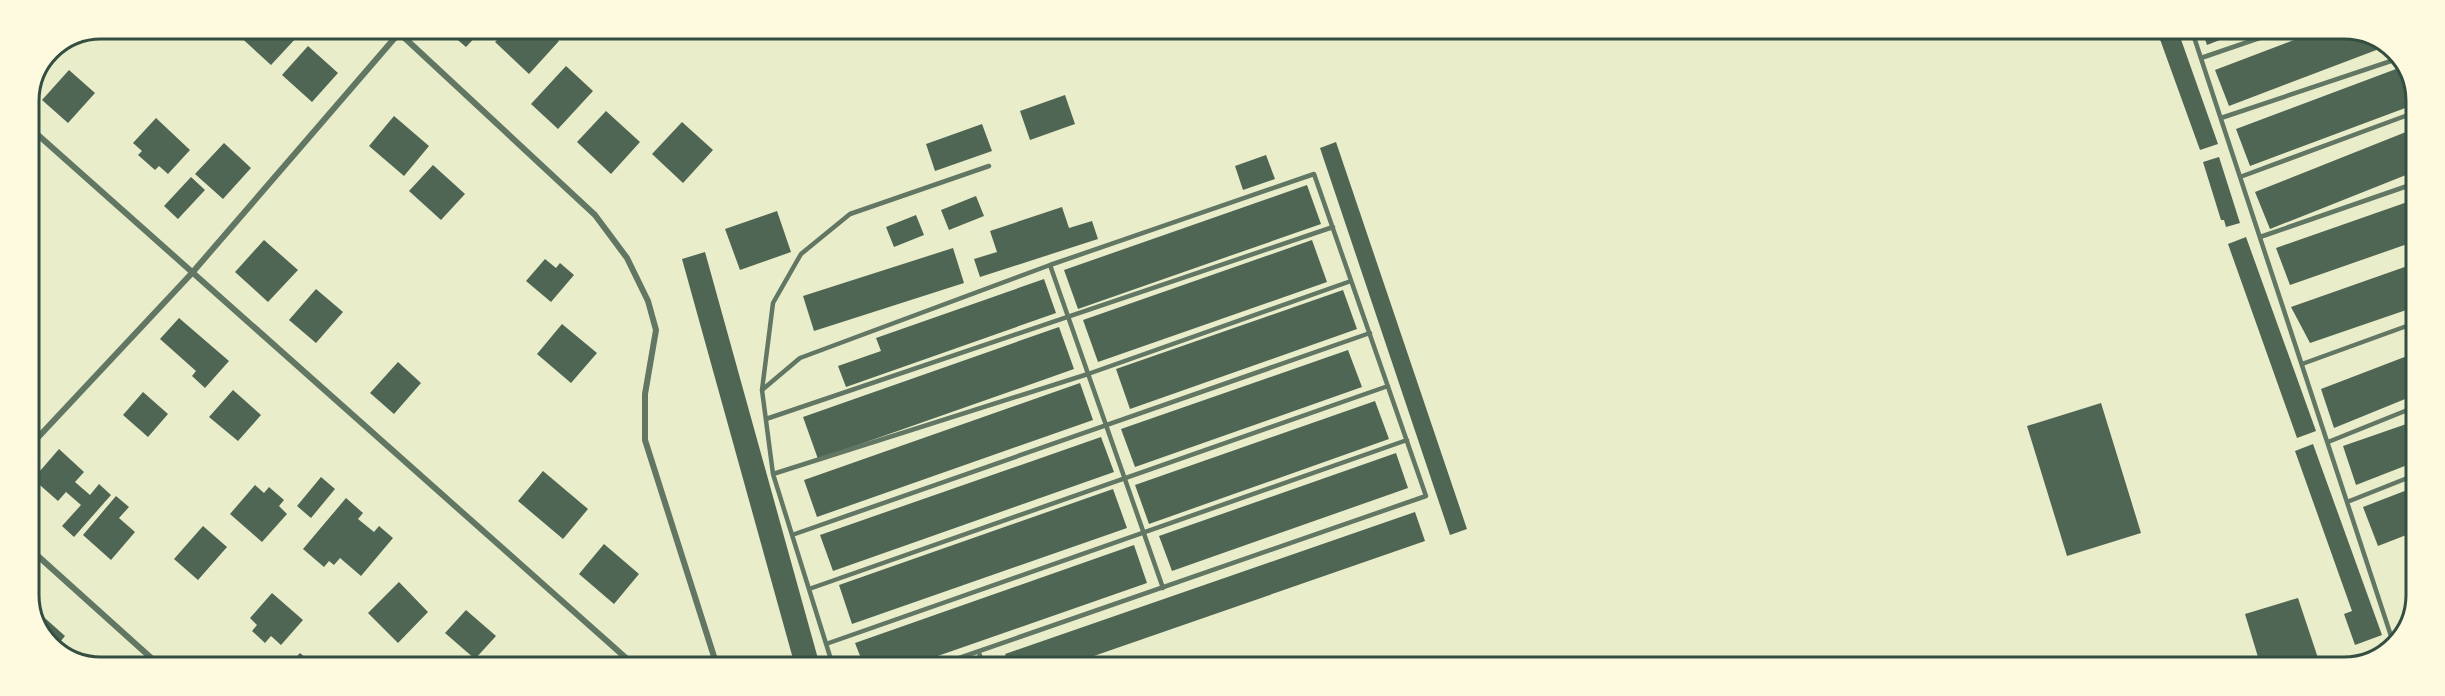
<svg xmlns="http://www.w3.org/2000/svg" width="2445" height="696" viewBox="0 0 2445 696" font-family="Commissioner,sans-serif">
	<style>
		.building { fill: #4f6655 }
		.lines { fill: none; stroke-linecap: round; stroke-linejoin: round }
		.service { stroke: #617663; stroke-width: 4.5 }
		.minor { stroke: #617663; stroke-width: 6 }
		.rim { fill: none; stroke: #344e41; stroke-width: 3 }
	</style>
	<rect width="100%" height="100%" fill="#e9edc9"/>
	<path class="building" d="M 237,29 L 288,29 L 297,37 L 271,65 L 235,32 Z
		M 445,29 L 483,29 L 466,47 Z
		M 508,29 L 546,29 L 559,41 L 529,74 L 495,42 Z
		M 2157,31 L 2178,31 L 2218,144 L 2200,150 Z
		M 2202,31 L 2243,31 L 2207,45 Z
		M 2318,31 L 2363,31 L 2387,46 L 2229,106 L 2215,70 Z
		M 308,46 L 338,73 L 312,102 L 282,75 Z
		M 566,66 L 593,91 L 558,129 L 531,104 Z
		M 2404,66 L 2416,96 L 2416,104 L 2250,166 L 2236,129 Z
		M 69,70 L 95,93 L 68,123 L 42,100 Z
		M 1065,95 L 1075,124 L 1030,140 L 1020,111 Z
		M 606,111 L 640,142 L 611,174 L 577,142 Z
		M 394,116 L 429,146 L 404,176 L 369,146 Z
		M 156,118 L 190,150 L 168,174 L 159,166 L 155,170 L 138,155 L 142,151 L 133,143 Z
		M 682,122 L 713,150 L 683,183 L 652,154 Z
		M 982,124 L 992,151 L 935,171 L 926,144 Z
		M 2416,128 L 2416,171 L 2270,229 L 2255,192 Z
		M 1336,142 L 1467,529 L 1450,535 L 1320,148 Z
		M 224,143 L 251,168 L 223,199 L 195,174 Z
		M 1266,155 L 1275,179 L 1243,190 L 1235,166 Z
		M 2219,157 L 2240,223 L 2226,227 L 2224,220 L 2221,220 L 2203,162 Z
		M 433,165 L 465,194 L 441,220 L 409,191 Z
		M 191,177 L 205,190 L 178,219 L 164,206 Z
		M 1307,185 L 1321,224 L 1078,309 L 1064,270 Z
		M 976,196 L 984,216 L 949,230 L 941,210 Z
		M 2416,199 L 2416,241 L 2290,285 L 2276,248 Z
		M 1062,207 L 1069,228 L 1092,221 L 1098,239 L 980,277 L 974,259 L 997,252 L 990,231 Z
		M 777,211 L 791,252 L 740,270 L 725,229 Z
		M 916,215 L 924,235 L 894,247 L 886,227 Z
		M 2246,237 L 2316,431 L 2297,438 L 2228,244 Z
		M 264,240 L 298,270 L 268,302 L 235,272 Z
		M 1312,240 L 1327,282 L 1098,362 L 1083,320 Z
		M 953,248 L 964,283 L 814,331 L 803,296 Z
		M 705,252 L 820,666 L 795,666 L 682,259 Z
		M 545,259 L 556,268 L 560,263 L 574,275 L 551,302 L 526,281 Z
		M 2416,263 L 2415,307 L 2310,343 L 2291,307 Z
		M 1044,279 L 1056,313 L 846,387 L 838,366 L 881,351 L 876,338 Z
		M 316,289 L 343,312 L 316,343 L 289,320 Z
		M 1343,290 L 1357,329 L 1130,409 L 1116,369 Z
		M 179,318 L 229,361 L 205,388 L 192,376 L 196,371 L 160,339 Z
		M 562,324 L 597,353 L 571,383 L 537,354 Z
		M 1059,327 L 1074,369 L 818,459 L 803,417 Z
		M 1348,350 L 1362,387 L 1135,467 L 1121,429 Z
		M 2415,353 L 2415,395 L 2334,428 L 2321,389 Z
		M 398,362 L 421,383 L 394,414 L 370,393 Z
		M 1080,383 L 1093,420 L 817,517 L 804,480 Z
		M 233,390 L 261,415 L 238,441 L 209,417 Z
		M 143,392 L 168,414 L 148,437 L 123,415 Z
		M 1375,401 L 1389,439 L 1149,524 L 1135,485 Z
		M 2101,403 L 2141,533 L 2067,556 L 2027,426 Z
		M 2415,421 L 2415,462 L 2356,485 L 2343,446 Z
		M 1101,437 L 1114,472 L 833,571 L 820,535 Z
		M 2313,444 L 2382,635 L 2355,645 L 2344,614 L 2352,611 L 2295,451 Z
		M 59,449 L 84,472 L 75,482 L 90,495 L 99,484 L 111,495 L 74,537 L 62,526 L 81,505 L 66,492 L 58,501 L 33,479 Z
		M 1396,453 L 1408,488 L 1172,571 L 1159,536 Z
		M 543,471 L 588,509 L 563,539 L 518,501 Z
		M 321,477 L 335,489 L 311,518 L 297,506 Z
		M 255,485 L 264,493 L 269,487 L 284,500 L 279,506 L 287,514 L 262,542 L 230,514 Z
		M 2415,487 L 2414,532 L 2378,546 L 2363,507 Z
		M 1113,489 L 1127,528 L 852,624 L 839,585 Z
		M 116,496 L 129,507 L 119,518 L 135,532 L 111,560 L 83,535 Z
		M 346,498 L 363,513 L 358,519 L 374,532 L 379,526 L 393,538 L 361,576 L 340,558 L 334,565 L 329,561 L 324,567 L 303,549 Z
		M 1415,512 L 1425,541 L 1065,666 L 1009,666 L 1005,654 Z
		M 203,526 L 227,547 L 198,580 L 174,559 Z
		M 604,544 L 639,574 L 614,604 L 579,574 Z
		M 1134,545 L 1147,583 L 909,666 L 864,666 L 855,643 Z
		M 399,582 L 428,612 L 398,643 L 368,613 Z
		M 272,593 L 303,620 L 281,645 L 271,636 L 265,643 L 252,631 L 257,625 L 250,618 Z
		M 2298,598 L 2321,667 L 2261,667 L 2245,614 Z
		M 466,610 L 496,636 L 475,659 L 445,633 Z
		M 37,611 L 65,636 L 55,648 L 46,643 L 34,614 Z
		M 300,653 L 314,665 L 289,665 Z
		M 526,657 L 536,666 L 518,666 Z"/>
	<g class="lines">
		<path class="service" d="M 2192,31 L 2393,642
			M 2201,58 L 2280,31
			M 2221,118 L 2400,58
			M 2240,177 L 2416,112
			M 2260,237 L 2416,183
			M 1050,265 L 1163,588
			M 2302,364 L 2415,323
			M 762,390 L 800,358 L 1050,265 L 1314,174 L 1426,496 L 936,666
			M 766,419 L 1333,227
			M 2328,442 L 2415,407
			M 773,474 L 1088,374 L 1351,281
			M 2347,502 L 2415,475
			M 792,535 L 1370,333
			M 809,589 L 1388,386
			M 826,644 L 1407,440
			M 2390,650 L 2414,597
			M 979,653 L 984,666
			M 833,666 L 773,474 L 762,390 L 773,303 L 801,254 L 850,214 L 989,166"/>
		<path class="minor" d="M 395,29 L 595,215 L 627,258 L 648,301 L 656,330 L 645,394 L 645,440 L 717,666
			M 29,127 L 635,666
			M 29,447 L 192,273 L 399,33
			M 29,548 L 159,665"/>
	</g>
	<path d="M0 0H2445V696H0ZM101 39H2344A62 62 0 0 1 2406 101V595A62 62 0 0 1 2344 657H101A62 62 0 0 1 39 595V101A62 62 0 0 1 101 39Z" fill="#fefae0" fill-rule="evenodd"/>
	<path class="rim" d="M101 39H2344A62 62 0 0 1 2406 101V595A62 62 0 0 1 2344 657H101A62 62 0 0 1 39 595V101A62 62 0 0 1 101 39Z"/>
</svg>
